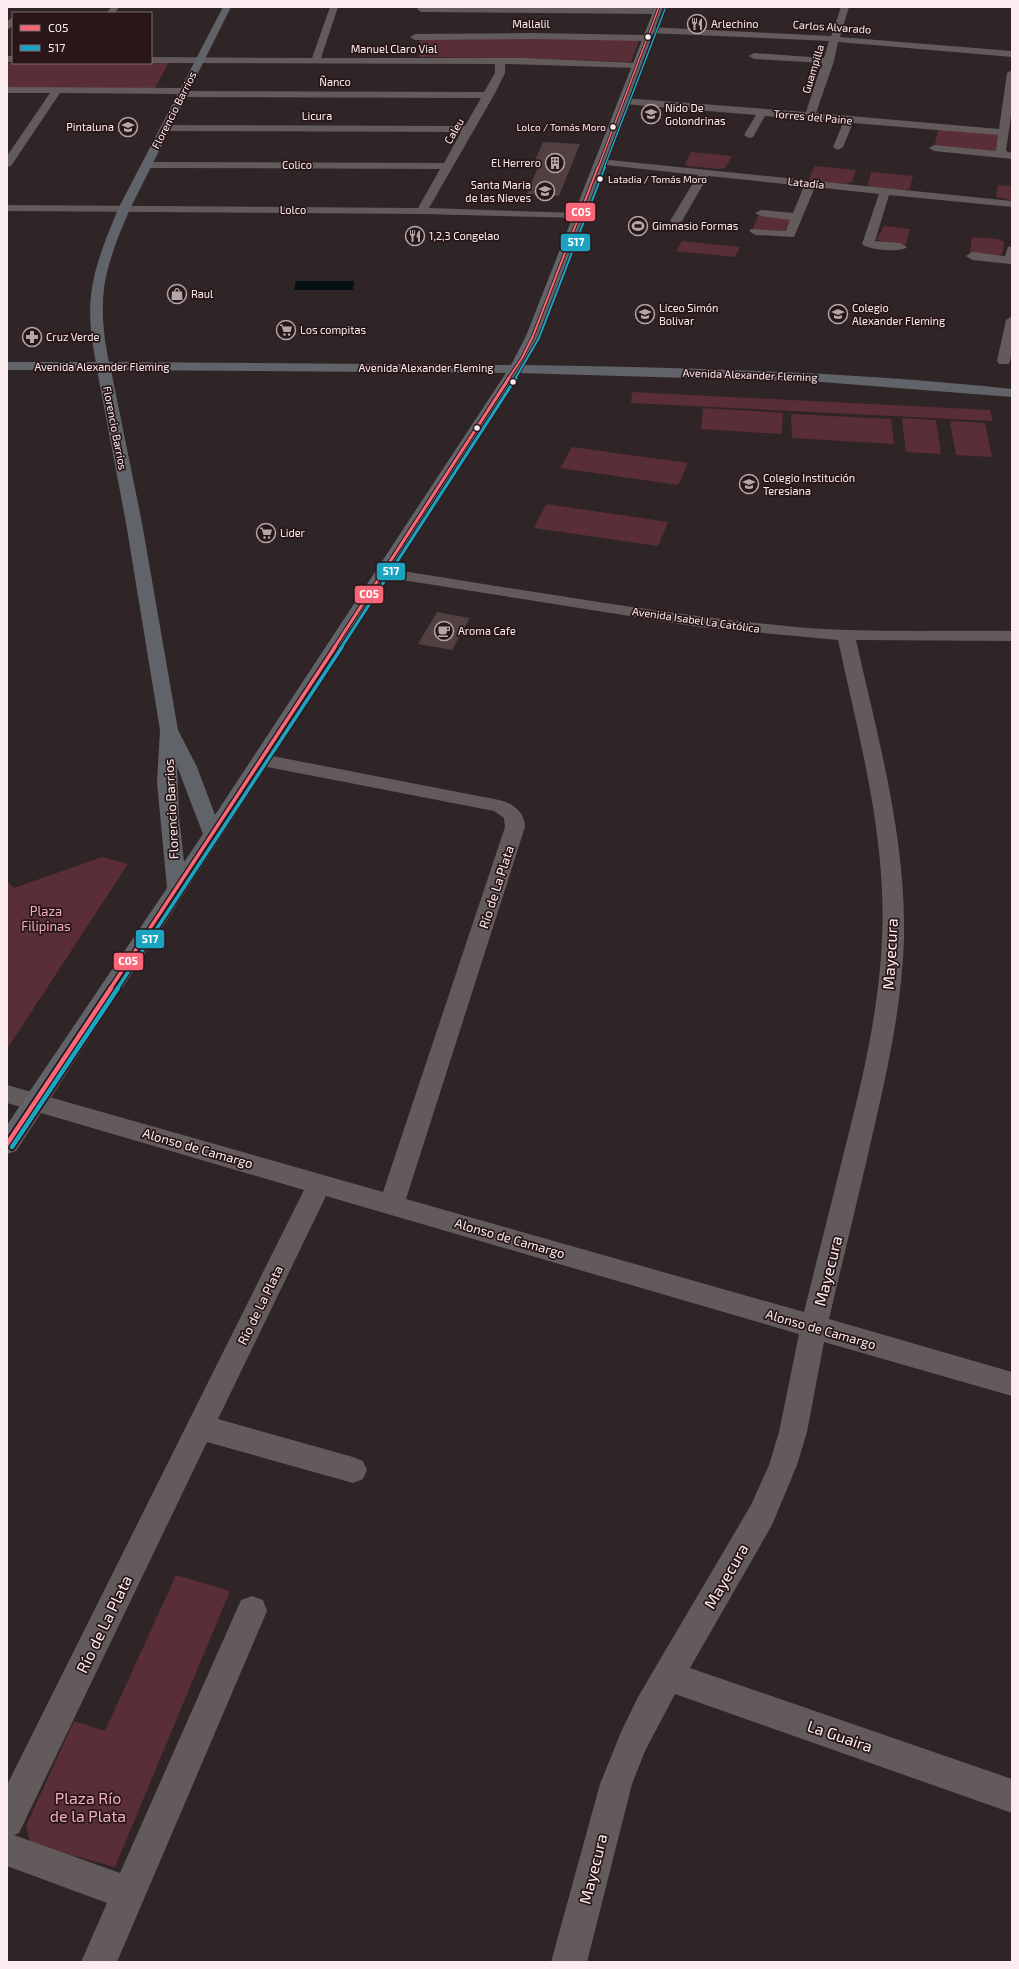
<svg xmlns="http://www.w3.org/2000/svg" width="1019" height="1969" viewBox="0 0 1019 1969" font-family="'Exo 2',sans-serif">
	<style>
		.green { fill: #5a2e36 }
		.water { fill: #060f13 }
		.building { fill: #513f42 }
		.lines { fill: none; stroke-linecap: round; stroke-linejoin: round }
		.minor { fill: #635a5c; fill-rule: evenodd }
		.major { fill: #606367; fill-rule: evenodd }
		.bus-1-far4-casing { stroke: #291619; stroke-width: 3 }
		.bus-1-far3-casing { stroke: #291619; stroke-width: 3.5 }
		.bus-1-far2-casing { stroke: #291619; stroke-width: 5 }
		.bus-1-far1-casing { stroke: #291619; stroke-width: 6 }
		.bus-1-casing { stroke: #291619; stroke-width: 8 }
		.bus-2-far4-casing { stroke: #291619; stroke-width: 3 }
		.bus-2-far3-casing { stroke: #291619; stroke-width: 3.5 }
		.bus-2-far2-casing { stroke: #291619; stroke-width: 5 }
		.bus-2-far1-casing { stroke: #291619; stroke-width: 6 }
		.bus-2-casing { stroke: #291619; stroke-width: 8 }
		.bus-1-far4 { stroke: #f96677; stroke-width: 1.5 }
		.bus-1-far3 { stroke: #f96677; stroke-width: 2 }
		.bus-1-far2 { stroke: #f96677; stroke-width: 3 }
		.bus-1-far1 { stroke: #f96677; stroke-width: 3.5 }
		.bus-1 { stroke: #f96677; stroke-width: 4.5 }
		.bus-2-far4 { stroke: #1aa4c2; stroke-width: 1.5 }
		.bus-2-far3 { stroke: #1aa4c2; stroke-width: 2 }
		.bus-2-far2 { stroke: #1aa4c2; stroke-width: 3 }
		.bus-2-far1 { stroke: #1aa4c2; stroke-width: 3.5 }
		.bus-2 { stroke: #1aa4c2; stroke-width: 4.5 }
		.bus-dot { fill: #fbedef; stroke: #291619; stroke-width: 1.5 }
		.labels { text-anchor: middle; stroke-width: 3.5; stroke-linejoin: round; paint-order: stroke }
		.far-bus-label { font-size: 10px; fill: #fbedef; stroke: #291619; text-anchor: end }
		.far-street-label { font-size: 11px; fill: #fbedef; stroke: #291619 }
		.far-poi-label { font-size: 11px; fill: #fbedef; stroke: #291619; text-anchor: start }
		.street-label { font-size: 13px; fill: #fbedef; stroke: #291619 }
		.park-label { font-size: 13px; fill: #f3afb9; stroke: #291619 }
		.near-street-label { font-size: 16px; fill: #fbedef; stroke: #291619 }
		.near-park-label { font-size: 16px; fill: #f3afb9; stroke: #291619 }
		.line-badge { stroke: #291619; stroke-width: 1.5 }
		.badge-label { font-size: 11px; text-anchor: middle; font-weight: bold; fill: #fff }
	</style>
	<rect width="100%" height="100%" fill="#2f2426"/>
	<path class="green" d="M 420,38 L 640,38 L 631,62 L 523,58 L 419,57 Z
		M 169,62 L 155,88 L 7,88 L 7,63 Z
		M 939,127 L 1004,132 L 1003,154 L 934,148 Z
		M 691,152 L 732,156 L 725,168 L 720,169 L 688,166 L 685,164 Z
		M 815,166 L 856,170 L 852,182 L 846,184 L 813,181 L 809,179 Z
		M 871,172 L 913,176 L 910,188 L 905,190 L 872,187 L 868,185 Z
		M 998,185 L 1012,186 L 1012,200 L 996,197 Z
		M 759,214 L 791,220 L 785,231 L 752,230 Z
		M 884,226 L 910,229 L 906,244 L 881,241 L 877,239 Z
		M 972,237 L 998,239 L 1004,242 L 1002,254 L 997,255 L 970,253 Z
		M 682,241 L 740,247 L 735,257 L 676,251 Z
		M 632,392 L 990,410 L 993,421 L 631,403 Z
		M 703,408 L 783,413 L 782,434 L 701,429 Z
		M 791,414 L 891,419 L 894,444 L 792,438 Z
		M 902,418 L 936,420 L 941,454 L 906,452 Z
		M 950,421 L 985,423 L 992,457 L 956,455 Z
		M 572,447 L 688,463 L 678,485 L 560,468 Z
		M 546,504 L 668,522 L 658,546 L 534,528 Z
		M 102,857 L 128,864 L 7,1049 L 7,881 L 14,888 Z
		M 176,1575 L 230,1591 L 115,1867 L 31,1844 L 26,1826 L 74,1721 L 105,1731 Z"/>
	<path class="water" d="M 296,281 L 354,281 L 353,290 L 294,290 Z"/>
	<path class="building" d="M 543,142 L 580,144 L 559,196 L 527,194 L 538,167 L 532,167 Z
		M 437,612 L 470,618 L 452,650 L 418,644 Z"/>
	<g class="lines">
		<path class="minor" d="M 111,7 L 119,7 L 115,13 L 107,13 Z
			M 330,7 L 338,7 L 321,58 L 525,58 L 639,63 L 639,67 L 636,68 L 505,64 L 505,73 L 494,95 L 429,208 L 579,213 L 585,216 L 583,218 L 422,214 L 7,211 L 7,205 L 418,208 L 440,169 L 146,168 L 141,165 L 146,162 L 444,163 L 461,132 L 165,131 L 160,128 L 165,125 L 465,126 L 481,98 L 182,97 L 177,94 L 60,93 L 11,166 L 7,167 L 7,156 L 50,93 L 7,93 L 7,87 L 184,88 L 189,91 L 484,92 L 495,73 L 495,64 L 151,63 L 151,57 L 312,58 Z
			M 419,7 L 657,8 L 661,11 L 657,14 L 421,12 L 417,9 Z
			M 841,7 L 849,7 L 840,37 L 1012,51 L 1012,57 L 838,42 L 834,61 L 816,113 L 999,129 L 1007,73 L 1012,70 L 1012,109 L 1006,151 L 1012,153 L 1012,159 L 934,151 L 929,148 L 934,145 L 996,151 L 998,135 L 853,123 L 843,147 L 838,150 L 833,147 L 843,123 L 810,118 L 799,119 L 765,116 L 753,137 L 749,138 L 744,135 L 756,115 L 623,104 L 618,101 L 623,98 L 806,112 L 822,63 L 754,59 L 749,56 L 754,53 L 824,58 L 829,41 L 650,33 L 646,30 L 650,27 L 831,36 Z
			M 13,17 L 13,26 L 7,30 L 7,21 Z
			M 531,33 L 647,35 L 652,38 L 647,41 L 531,39 L 415,40 L 410,37 L 415,34 Z
			M 7,56 L 13,56 L 13,62 L 7,62 Z
			M 600,159 L 1012,201 L 1012,207 L 889,195 L 875,241 L 901,243 L 907,247 C 902,253 867,250 862,244 L 879,194 L 815,187 L 794,237 L 755,235 L 749,231 L 751,229 L 786,231 L 790,220 L 761,216 L 755,213 L 761,210 L 793,213 L 804,186 L 708,176 L 682,221 L 676,224 L 670,221 L 698,175 L 596,164 L 595,162 L 596,160 Z
			M 1012,246 L 1012,263 L 1010,264 L 972,260 L 966,256 L 972,252 L 1005,256 L 1008,247 Z
			M 1012,316 L 1012,354 L 1009,364 L 999,364 L 997,361 L 1006,320 Z
			M 383,568 C 520,589 657,614 796,627 C 867,633 940,630 1012,631 L 1012,641 L 856,640 C 878,738 906,837 904,938 C 902,1009 885,1081 869,1150 C 856,1207 842,1263 829,1319 L 1012,1372 L 1012,1396 L 824,1342 L 807,1432 L 797,1465 L 772,1525 L 690,1668 L 1012,1779 L 1012,1813 L 675,1694 L 645,1751 L 632,1784 L 587,1962 L 551,1962 L 600,1784 L 621,1732 L 638,1697 L 751,1505 L 769,1465 L 779,1432 L 799,1334 L 326,1196 L 218,1419 L 353,1457 L 363,1461 L 367,1470 L 363,1479 L 353,1483 L 207,1442 L 19,1833 L 14,1835 L 120,1873 L 241,1600 L 252,1596 L 263,1600 L 267,1611 L 117,1962 L 81,1962 L 107,1903 L 7,1866 L 7,1785 L 304,1190 L 7,1103 L 7,1085 L 383,1192 L 505,827 L 504,818 L 494,811 L 262,766 L 255,764 L 253,760 L 255,756 L 262,754 L 499,800 C 513,803 525,812 525,827 L 406,1199 L 804,1312 C 817,1259 831,1205 844,1152 C 862,1082 879,1011 882,939 C 887,837 859,738 838,640 L 699,627 L 377,576 L 375,573 L 377,570 Z"/>
		<path class="major" d="M 223,7 L 231,7 L 130,209 C 119,234 108,261 104,288 C 101,312 104,339 109,362 L 511,365 L 526,336 L 655,7 L 663,7 L 540,336 L 524,365 C 687,367 850,372 1012,389 L 1012,397 L 821,382 L 519,373 L 271,760 L 16,1151 L 7,1154 L 7,1125 L 167,888 L 157,783 L 160,730 L 126,523 L 97,370 L 7,370 L 7,362 L 96,362 C 91,339 88,312 92,288 C 96,261 108,234 118,209 ZM 111,370 L 506,373 L 215,815 L 197,767 L 178,730 L 142,523 ZM 177,766 L 203,834 L 184,862 L 179,816 Z"/>
		<g class="bus-1-far4-casing">
			<path id="bus-1-far4" d="M 598,168 L 659,7"/>
		</g>
		<g class="bus-1-far3-casing">
			<path id="bus-1-far3" d="M 508,379 L 522,358 L 533,336 L 598,167"/>
		</g>
		<g class="bus-1-far2-casing">
			<path id="bus-1-far2" d="M 334,648 L 509,378"/>
		</g>
		<g class="bus-1-far1-casing">
			<path id="bus-1-far1" d="M 110,989 L 335,647"/>
		</g>
		<g class="bus-1-casing">
			<path id="bus-1" d="M 7,1144 L 111,988"/>
		</g>
		<g class="bus-2-far4-casing">
			<path id="bus-2-far4" d="M 604,168 L 665,9"/>
		</g>
		<g class="bus-2-far3-casing">
			<path id="bus-2-far3" d="M 515,379 L 539,338 L 605,167"/>
		</g>
		<g class="bus-2-far2-casing">
			<path id="bus-2-far2" d="M 341,648 L 516,378"/>
		</g>
		<g class="bus-2-far1-casing">
			<path id="bus-2-far1" d="M 117,989 L 342,647"/>
		</g>
		<g class="bus-2-casing">
			<path id="bus-2" d="M 12,1147 L 118,988"/>
		</g>
		<use href="#bus-1-far4" class="bus-1-far4"/>
		<use href="#bus-1-far3" class="bus-1-far3"/>
		<use href="#bus-1-far2" class="bus-1-far2"/>
		<use href="#bus-1-far1" class="bus-1-far1"/>
		<use href="#bus-1" class="bus-1"/>
		<use href="#bus-2-far4" class="bus-2-far4"/>
		<use href="#bus-2-far3" class="bus-2-far3"/>
		<use href="#bus-2-far2" class="bus-2-far2"/>
		<use href="#bus-2-far1" class="bus-2-far1"/>
		<use href="#bus-2" class="bus-2"/>
	</g>
	<defs>
		<g id="restaurant-ring" transform="scale(1)"><circle r="9.5" fill="#291619" stroke="#b4a7a9" stroke-width="1.5"/><path d="M-5-6h1v4h1v-4h1v4h1v-4h1v5L-1.5 .5V6h-2V.5L-5-1ZM5-6V6H3V1.5H1.5Q1.5-4 5-6Z" fill="#b4a7a9"/></g>
		<g id="school-ring" transform="scale(1)"><circle r="9.5" fill="#291619" stroke="#b4a7a9" stroke-width="1.5"/><path d="M0-5L7-2L0 1L-7-2ZM-4 1L0 2.5L4 1V4Q0 6-4 4Z" fill="#b4a7a9"/></g>
		<g id="building-ring" transform="scale(1)"><circle r="9.5" fill="#291619" stroke="#b4a7a9" stroke-width="1.5"/><path d="M-4-6H4V6H1V3H-1V6H-4ZM-2.5-4.3h1.7v1.8h-1.7ZM.8-4.3h1.7v1.8H.8ZM-2.5-1h1.7V.8h-1.7ZM.8-1h1.7V.8H.8Z" fill="#b4a7a9"/></g>
		<g id="stadium-ring" transform="scale(1)"><circle r="9.5" fill="#291619" stroke="#b4a7a9" stroke-width="1.5"/><path d="M0-5a6.5 5 0 1 0 0 10a6.5 5 0 1 0 0-10ZM-3.5-1.8h7v3.6h-7Z" fill="#b4a7a9"/></g>
		<g id="shop-ring" transform="scale(1)"><circle r="9.5" fill="#291619" stroke="#b4a7a9" stroke-width="1.5"/><path d="M-5-2.5h2.3a2.7 3.5 0 0 1 5.4 0H5L5.5 6h-11ZM-1.5-2.5h3a1.5 2.3 0 0 0-3 0Z" fill="#b4a7a9"/></g>
		<g id="supermarket-ring" transform="scale(1)"><circle r="9.5" fill="#291619" stroke="#b4a7a9" stroke-width="1.5"/><path d="M-6-5.5h2.5l.6 2H6L4.5 2H-2.5L-4.4-4H-6ZM-1.5 3.2a1.3 1.3 0 1 0 .1 0ZM3 3.2a1.3 1.3 0 1 0 .1 0Z" fill="#b4a7a9"/></g>
		<g id="pharmacy-ring" transform="scale(1)"><circle r="9.5" fill="#291619" stroke="#b4a7a9" stroke-width="1.5"/><path d="M-2-6h4v4h4v4h-4v4h-4v-4h-4v-4h4Z" fill="#b4a7a9"/></g>
		<g id="cafe-ring" transform="scale(1)"><circle r="9.5" fill="#291619" stroke="#b4a7a9" stroke-width="1.5"/><path d="M-5.5-4.5H6V0H3Q3 3.5 0 3.5H-2.5Q-5.5 3.5-5.5 0ZM3-3.2v2h1.7v-2ZM-6 4.5H4V6H-6Z" fill="#b4a7a9"/></g>
	</defs>
	<g fill-rule="evenodd">
		<use href="#restaurant-ring" x="697" y="24"/>
		<use href="#school-ring" x="651" y="114"/>
		<use href="#school-ring" x="128" y="127"/>
		<use href="#building-ring" x="555" y="163"/>
		<use href="#school-ring" x="545" y="191"/>
		<use href="#stadium-ring" x="638" y="226"/>
		<use href="#restaurant-ring" x="415" y="236"/>
		<use href="#shop-ring" x="177" y="294"/>
		<use href="#school-ring" x="645" y="314"/>
		<use href="#school-ring" x="838" y="314"/>
		<use href="#supermarket-ring" x="286" y="330"/>
		<use href="#pharmacy-ring" x="32" y="337"/>
		<use href="#school-ring" x="749" y="484"/>
		<use href="#supermarket-ring" x="266" y="533"/>
		<use href="#cafe-ring" x="444" y="631"/>
	</g>
	<g class="bus-dot">
		<circle cx="648" cy="37" r="3.5"/>
		<circle cx="613" cy="127" r="3.5"/>
		<circle cx="600" cy="179" r="3.5"/>
		<circle cx="513" cy="382" r="3.5"/>
		<circle cx="477" cy="428" r="3.5"/>
	</g>
	<g class="labels">
		<g class="far-bus-label">
			<text x="606" y="131">Lolco / Tomás Moro</text>
			<text x="608" y="183" text-anchor="start">Latadia / Tomás Moro</text>
		</g>
		<g class="far-street-label">
			<text x="531" y="28">Mallalil</text>
			<text transform="translate(832 27) rotate(4)" y="4">Carlos Alvarado</text>
			<text x="394" y="53">Manuel Claro Vial</text>
			<text transform="translate(813 69) rotate(-73)" y="4">Guampilla</text>
			<text x="335" y="86">Ñanco</text>
			<text transform="translate(174 110) rotate(-63)" y="4">Florencio Barrios</text>
			<text x="317" y="120">Licura</text>
			<text transform="translate(813 117) rotate(5)" y="4">Torres del Paine</text>
			<text transform="translate(454 131) rotate(-60)" y="4">Caleu</text>
			<text x="297" y="169">Colico</text>
			<text transform="translate(806 183) rotate(6)" y="4">Latadía</text>
			<text x="293" y="214">Lolco</text>
			<text x="102" y="371">Avenida Alexander Fleming</text>
			<text x="426" y="372">Avenida Alexander Fleming</text>
			<text transform="translate(750 375) rotate(2)" y="4">Avenida Alexander Fleming</text>
			<text transform="translate(115 428) rotate(79)" y="4">Florencio Barrios</text>
			<text transform="translate(696 620) rotate(8)" y="4">Avenida Isabel La Católica</text>
		</g>
		<g class="far-poi-label">
			<text x="711" y="28">Arlechino</text>
			<text x="665" y="112">Nido De<tspan x="665" dy="13">Golondrinas</tspan></text>
			<text x="114" y="131" text-anchor="end">Pintaluna</text>
			<text x="541" y="167" text-anchor="end">El Herrero</text>
			<text x="531" y="189" text-anchor="end">Santa Maria<tspan x="531" dy="13">de las Nieves</tspan></text>
			<text x="652" y="230">Gimnasio Formas</text>
			<text x="429" y="240">1,2,3 Congelao</text>
			<text x="191" y="298">Raul</text>
			<text x="659" y="312">Liceo Simón<tspan x="659" dy="13">Bolivar</tspan></text>
			<text x="852" y="312">Colegio<tspan x="852" dy="13">Alexander Fleming</tspan></text>
			<text x="300" y="334">Los compitas</text>
			<text x="46" y="341">Cruz Verde</text>
			<text x="763" y="482">Colegio Institución<tspan x="763" dy="13">Teresiana</tspan></text>
			<text x="280" y="537">Lider</text>
			<text x="458" y="635">Aroma Cafe</text>
		</g>
		<g class="street-label">
			<text transform="translate(171 809) rotate(-93)" y="5">Florencio Barrios</text>
			<text transform="translate(496 887) rotate(-72)" y="5">Río de La Plata</text>
			<text transform="translate(198 1148) rotate(16)" y="5">Alonso de Camargo</text>
			<text transform="translate(510 1238) rotate(16)" y="5">Alonso de Camargo</text>
			<text transform="translate(260 1305) rotate(-64)" y="5">Río de La Plata</text>
			<text transform="translate(821 1329) rotate(16)" y="5">Alonso de Camargo</text>
		</g>
		<g class="park-label">
			<text x="46" y="916">Plaza<tspan x="46" dy="15">Filipinas</tspan></text>
		</g>
		<g class="near-street-label">
			<text transform="translate(890 954) rotate(-87)" y="6">Mayecura</text>
			<text transform="translate(828 1271) rotate(-76)" y="6">Mayecura</text>
			<text transform="translate(726 1576) rotate(-60)" y="6">Mayecura</text>
			<text transform="translate(104 1624) rotate(-64)" y="6">Río de La Plata</text>
			<text transform="translate(840 1736) rotate(19)" y="6">La Guaira</text>
			<text transform="translate(593 1869) rotate(-76)" y="6">Mayecura</text>
		</g>
		<g class="near-park-label">
			<text x="88" y="1804">Plaza Río<tspan x="88" dy="18">de la Plata</tspan></text>
		</g>
	</g>
	<g class="line-badge">
		<rect x="565" y="202" width="31" height="20" rx="4" fill="#f96677"/>
		<rect x="560" y="233" width="31" height="19" rx="4" fill="#1aa4c2"/>
		<rect x="376" y="562" width="30" height="19" rx="4" fill="#1aa4c2"/>
		<rect x="354" y="585" width="30" height="19" rx="4" fill="#f96677"/>
		<rect x="135" y="929" width="30" height="20" rx="4" fill="#1aa4c2"/>
		<rect x="113" y="952" width="31" height="19" rx="4" fill="#f96677"/>
	</g>
	<g class="badge-label">
		<text x="581" y="216">C05</text>
		<text x="576" y="246">517</text>
		<text x="391" y="575">517</text>
		<text x="369" y="598">C05</text>
		<text x="150" y="943">517</text>
		<text x="128" y="965">C05</text>
	</g>
	<rect width="1019" height="1969" fill="none" stroke="#fbedef" stroke-width="16"/>
	<rect x="12" y="12" width="140" height="52" fill="#291619" stroke="#7d6c6f"/>
	<rect x="20" y="25" width="20" height="6" fill="#f96677" stroke="#7d6c6f"/>
	<text x="48" y="32" font-size="12" fill="#fbedef">C05</text>
	<rect x="20" y="45" width="20" height="6" fill="#1aa4c2" stroke="#7d6c6f"/>
	<text x="48" y="52" font-size="12" fill="#fbedef">517</text>
</svg>
